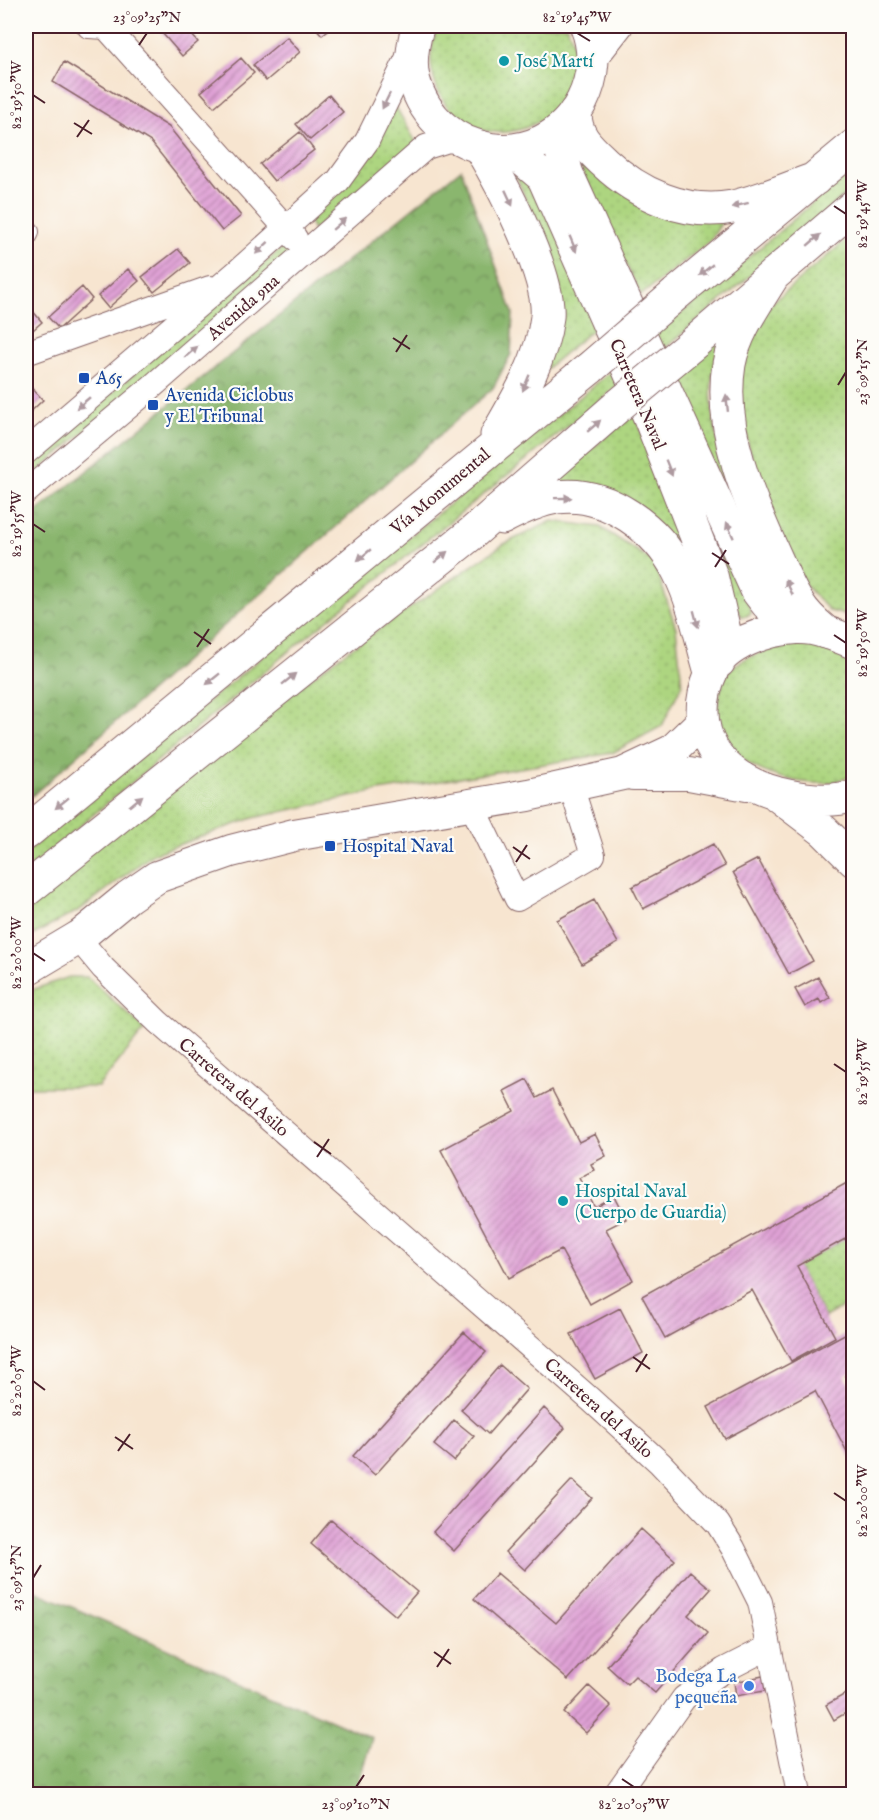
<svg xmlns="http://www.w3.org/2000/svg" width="879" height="1820" viewBox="0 0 879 1820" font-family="'IM FELL English',serif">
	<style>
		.grass { fill: url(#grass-dots); stroke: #7c7a56; stroke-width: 1.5 }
		.forest { fill: url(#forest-crowns); stroke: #6a6a4c; stroke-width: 1.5 }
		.building { fill: url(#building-hatch) }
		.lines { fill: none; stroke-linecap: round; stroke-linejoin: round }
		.minor-casing { stroke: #876465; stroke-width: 26 }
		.major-casing { stroke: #876465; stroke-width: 34 }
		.highway-casing { stroke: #876465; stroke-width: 35 }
		.minor { stroke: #fff; stroke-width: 24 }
		.major { stroke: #fff; stroke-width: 32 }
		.highway { stroke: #fff; stroke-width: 33 }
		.highway-bridge-casing { stroke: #876465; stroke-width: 35; stroke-linecap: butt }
		.highway-bridge { stroke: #fff; stroke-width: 33 }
		.oneway { fill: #ae9aa0 }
		.ticks { fill: none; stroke: #4a1f2b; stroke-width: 2 }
		.culture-dot { fill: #0f9aa8; stroke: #fdfcf7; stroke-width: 2 }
		.transit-dot { fill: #1a4fb4; stroke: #fdfcf7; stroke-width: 2 }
		.shop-dot { fill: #3f7fe0; stroke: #fdfcf7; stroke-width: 2 }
		.labels { text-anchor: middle; stroke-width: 4.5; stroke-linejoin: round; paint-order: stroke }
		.culture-label { font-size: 18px; fill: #0d838f; stroke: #fdfcf7; text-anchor: start }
		.street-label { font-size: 18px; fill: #4a1f2b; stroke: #fdfcf7 }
		.transit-label { font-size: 18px; fill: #164399; stroke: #fdfcf7; text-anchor: start }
		.shop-label { font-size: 18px; fill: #366cbe; stroke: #fdfcf7; text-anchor: end }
		.neatline { fill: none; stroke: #4a1f2b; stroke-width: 2 }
		.ticks-label { font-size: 15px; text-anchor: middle; fill: #4a1f2b }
	</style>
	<defs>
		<pattern id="grass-dots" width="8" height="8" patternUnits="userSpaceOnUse" patternTransform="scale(1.5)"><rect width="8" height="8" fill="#add580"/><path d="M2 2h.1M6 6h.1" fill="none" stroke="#96b66f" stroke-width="1.8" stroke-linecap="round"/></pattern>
		<pattern id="forest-crowns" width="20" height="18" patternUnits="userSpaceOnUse" patternTransform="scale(1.5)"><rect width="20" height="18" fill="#8ab66e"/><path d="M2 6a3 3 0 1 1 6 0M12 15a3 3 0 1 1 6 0" fill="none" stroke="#73935b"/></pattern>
		<pattern id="building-hatch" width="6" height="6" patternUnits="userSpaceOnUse" patternTransform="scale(1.5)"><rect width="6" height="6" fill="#dfa1d5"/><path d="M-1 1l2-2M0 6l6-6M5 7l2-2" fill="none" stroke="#b783ad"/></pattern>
	</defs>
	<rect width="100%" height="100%" fill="#fdfcf7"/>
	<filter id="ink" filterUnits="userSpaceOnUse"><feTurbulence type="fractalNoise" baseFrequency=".0167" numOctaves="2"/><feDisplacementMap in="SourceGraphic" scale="12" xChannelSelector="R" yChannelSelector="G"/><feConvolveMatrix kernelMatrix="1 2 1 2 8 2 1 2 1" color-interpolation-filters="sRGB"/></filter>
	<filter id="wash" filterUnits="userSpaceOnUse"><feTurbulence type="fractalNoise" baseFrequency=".008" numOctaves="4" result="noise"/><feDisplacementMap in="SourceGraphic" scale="24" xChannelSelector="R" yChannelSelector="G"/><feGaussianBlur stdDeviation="1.35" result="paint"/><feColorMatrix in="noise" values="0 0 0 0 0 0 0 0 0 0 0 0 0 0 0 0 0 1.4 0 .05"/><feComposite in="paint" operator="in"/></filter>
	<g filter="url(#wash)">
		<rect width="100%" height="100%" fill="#f7e5d0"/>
		<path class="grass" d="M 439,26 L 567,26 C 609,119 473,177 437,88 C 428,66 429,46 439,26 Z
			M 393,102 L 416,142 L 313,230 L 307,217 Z
			M 574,144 L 725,217 L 710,241 L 641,295 L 587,185 Z
			M 853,169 L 853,188 L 676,339 L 283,656 L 26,871 L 26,852 C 300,623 581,401 853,169 Z
			M 522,174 L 536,183 L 598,325 L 540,374 L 557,277 L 516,175 Z
			M 853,234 L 853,617 L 830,611 L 806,586 L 765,512 L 734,385 L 742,345 L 772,303 Z
			M 286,245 L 295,254 L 26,481 L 26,465 Z
			M 731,325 C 725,340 715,357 713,372 C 702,436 748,525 771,586 L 676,385 Z
			M 660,395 L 749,605 L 751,612 L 747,616 L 741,616 L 732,601 Z
			M 634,413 L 705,586 L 662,534 L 544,490 Z
			M 552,521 L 600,527 L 654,562 L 676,628 L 682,684 L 662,726 L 612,753 L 373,792 L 253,818 L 153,854 L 81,909 L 26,939 L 26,908 L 152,798 L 343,654 L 504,544 Z
			M 787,644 L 813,644 L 853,656 L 853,776 C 845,778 835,782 827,783 C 783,786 709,760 718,706 C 720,692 721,678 732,668 C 747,655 769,650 787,644 Z
			M 69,977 L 87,977 L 145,1029 L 98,1087 L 26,1087 L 26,992 Z
			M 853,1234 L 853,1301 L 825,1317 L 797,1266 Z"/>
		<path class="forest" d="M 461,169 L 513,313 L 511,354 L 493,388 L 26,801 L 26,520 Z
			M 26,1587 L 372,1738 L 355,1794 L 26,1794 Z"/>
		<g id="blocks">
			<path class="building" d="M 156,26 L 184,26 L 198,42 L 182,56 Z
				M 314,26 L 333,26 L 322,35 Z
				M 287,37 L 300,52 L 266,81 L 253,65 Z
				M 241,58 L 254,73 L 214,107 L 201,92 Z
				M 64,62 L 169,127 L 241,216 L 222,231 L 151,142 L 53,82 Z
				M 329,95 L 343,112 L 310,140 L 296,124 Z
				M 300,132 L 314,150 L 274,181 L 260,164 Z
				M 178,249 L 190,263 L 154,292 L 142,277 Z
				M 128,269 L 139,281 L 108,308 L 98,296 Z
				M 82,287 L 92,299 L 59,329 L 48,317 Z
				M 31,309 L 42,322 L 26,336 L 26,313 Z
				M 28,384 L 43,400 L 26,416 L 26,386 Z
				M 713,844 L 725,866 L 643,909 L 632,887 Z
				M 758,859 L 813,961 L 789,974 L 733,872 Z
				M 594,900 L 618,943 L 582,964 L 557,920 Z
				M 818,977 L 830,998 L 821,1003 L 819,999 L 805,1007 L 795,989 Z
				M 527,1079 L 537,1098 L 552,1090 L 579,1142 L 595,1134 L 606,1156 L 591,1164 L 594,1170 L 579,1178 L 594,1207 L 614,1196 L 626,1219 L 606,1229 L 633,1280 L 590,1304 L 561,1250 L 509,1278 L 441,1150 L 514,1111 L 504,1091 Z
				M 854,1179 L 854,1234 L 797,1266 L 835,1337 L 791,1361 L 752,1290 L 665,1338 L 642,1296 Z
				M 620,1308 L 643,1353 L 595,1379 L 571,1334 Z
				M 854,1329 L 854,1371 L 845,1376 L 854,1393 L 854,1465 L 815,1391 L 725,1439 L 708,1407 Z
				M 464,1332 L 486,1352 L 375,1475 L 353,1456 Z
				M 500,1365 L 527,1389 L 488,1434 L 461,1410 Z
				M 544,1408 L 565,1428 L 454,1551 L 433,1532 Z
				M 454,1420 L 474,1436 L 454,1461 L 434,1445 Z
				M 572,1480 L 592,1498 L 525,1570 L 505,1552 Z
				M 331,1520 L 417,1592 L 396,1616 L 311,1544 Z
				M 641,1529 L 675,1560 L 568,1680 L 474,1599 L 497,1573 L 556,1623 Z
				M 690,1571 L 711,1589 L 688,1615 L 708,1633 L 655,1693 L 635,1676 L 627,1684 L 607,1666 Z
				M 763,1676 L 765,1691 L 736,1696 L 734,1682 Z
				M 589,1686 L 611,1706 L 586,1733 L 564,1713 Z
				M 854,1689 L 854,1708 L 834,1720 L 826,1705 Z"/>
		</g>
	</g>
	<g filter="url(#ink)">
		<use href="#blocks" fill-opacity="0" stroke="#876465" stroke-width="1.5"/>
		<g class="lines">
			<g class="minor-casing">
				<path id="minor" d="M 89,26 L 106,27 L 295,238
					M 593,62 L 621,26
					M 26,234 L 27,232
					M 26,353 L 210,288
					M 26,452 L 236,273 L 338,181 L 367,141 L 412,49
					M 26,492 L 147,391 L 426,147 L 448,140 L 466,143
					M 471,804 L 517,899 L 593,855 L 571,786
					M 78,938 L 103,968 L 158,1022 L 591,1400 L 660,1463 L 718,1524 L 733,1548 L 760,1602 L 799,1794
					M 616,1794 L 684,1698 L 724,1670 L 769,1647"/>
			</g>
			<g class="major-casing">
				<path id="major" d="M 418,26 C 413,43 409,62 414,80 C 436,160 542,177 582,101 C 594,77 596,50 586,26
					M 562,128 L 559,143 L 567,173 L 757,591 L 767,604 L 797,628
					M 503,150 L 523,160 L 543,177 L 648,414 L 712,577 L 725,633 L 719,662
					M 854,643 C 836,635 816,627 797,628 C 768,629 723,644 711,673 C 686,732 719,777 777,793 C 802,799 828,803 854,796
					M 633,774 L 689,774 L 747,785
					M 778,796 L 824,831 L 854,861
					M 78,938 L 128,897 L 157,877 L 231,851 L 294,835 L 528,795 L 623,774 L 672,751 L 703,721"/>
			</g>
			<g class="highway-casing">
				<path id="highway" d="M 575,113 C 575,136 588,147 604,162 C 638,194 685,216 733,207 C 761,201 789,188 815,179
					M 480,147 C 502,184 551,275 547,317 C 542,359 518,399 497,435
					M 774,274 C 757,302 735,331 729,364 C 718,431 750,502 777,561 C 784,576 790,593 800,606 C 807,617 816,624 825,632
					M 676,294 L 854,146
					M 695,342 L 854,206
					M 502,518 C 519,509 538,500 557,497 C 608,490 658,530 679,572 C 695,604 701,639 711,672
					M 26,833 L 590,368
					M 26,890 L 471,534 L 619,405
					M 26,969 L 78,938"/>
			</g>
			<use href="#minor" class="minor"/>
			<use href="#major" class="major"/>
			<use href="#highway" class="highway"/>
			<g class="highway-bridge-casing">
				<path id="highway-bridge" d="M 590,368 L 676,294
					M 619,405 L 695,342"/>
			</g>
			<use href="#highway-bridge" class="highway-bridge"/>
		</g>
		<defs><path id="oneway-solid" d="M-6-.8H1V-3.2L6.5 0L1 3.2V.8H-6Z" transform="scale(1.5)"/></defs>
		<g class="oneway">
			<use href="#oneway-solid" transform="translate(386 101) rotate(116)"/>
			<use href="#oneway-solid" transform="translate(509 198) rotate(65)"/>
			<use href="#oneway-solid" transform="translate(740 205) rotate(166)"/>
			<use href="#oneway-solid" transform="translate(339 224) rotate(-41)"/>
			<use href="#oneway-solid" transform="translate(814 240) rotate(-41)"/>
			<use href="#oneway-solid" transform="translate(573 244) rotate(67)"/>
			<use href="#oneway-solid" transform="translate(262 248) rotate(137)"/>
			<use href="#oneway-solid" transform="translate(706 270) rotate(140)"/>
			<use href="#oneway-solid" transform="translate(191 352) rotate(-41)"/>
			<use href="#oneway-solid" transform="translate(526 383) rotate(113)"/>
			<use href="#oneway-solid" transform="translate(83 403) rotate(140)"/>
			<use href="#oneway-solid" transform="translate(727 403) rotate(-96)"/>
			<use href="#oneway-solid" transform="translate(594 426) rotate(-41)"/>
			<use href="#oneway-solid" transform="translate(669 468) rotate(68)"/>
			<use href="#oneway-solid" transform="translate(563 498) rotate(-1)"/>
			<use href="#oneway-solid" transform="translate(730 530) rotate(-114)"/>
			<use href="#oneway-solid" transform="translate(364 555) rotate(140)"/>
			<use href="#oneway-solid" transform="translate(441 557) rotate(-39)"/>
			<use href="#oneway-solid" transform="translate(789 587) rotate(-115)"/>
			<use href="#oneway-solid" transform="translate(696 619) rotate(75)"/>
			<use href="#oneway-solid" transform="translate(213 679) rotate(141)"/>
			<use href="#oneway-solid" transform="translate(289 679) rotate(-39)"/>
			<use href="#oneway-solid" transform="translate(136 801) rotate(-39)"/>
			<use href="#oneway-solid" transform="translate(62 803) rotate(141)"/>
		</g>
	</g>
	<path class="ticks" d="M 577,33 L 590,41M 139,45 L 147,33M 33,95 L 45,103M 74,123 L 92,134M 77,137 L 89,120M 834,206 L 846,214M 393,338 L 410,349M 396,352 L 407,335M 838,385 L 846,372M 33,524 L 45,532M 712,553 L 729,564M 715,567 L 726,550M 194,632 L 211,644M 834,635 L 846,643M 197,647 L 209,629M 513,847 L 530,859M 516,862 L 527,845M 33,953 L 45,961M 834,1064 L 846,1072M 314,1142 L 331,1154M 317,1157 L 329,1139M 633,1357 L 650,1369M 636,1372 L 647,1354M 33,1381 L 45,1390M 115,1437 L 133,1449M 118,1451 L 130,1434M 834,1493 L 846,1501M 33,1578 L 41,1565M 434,1652 L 451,1664M 437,1667 L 449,1649M 622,1779 L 634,1787M 356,1787 L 364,1775"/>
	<g class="culture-dot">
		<circle cx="504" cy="61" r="6"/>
		<circle cx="563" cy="1201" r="6"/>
	</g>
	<g class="transit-dot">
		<rect x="78" y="372" width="12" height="12" rx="3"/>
		<rect x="147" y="399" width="12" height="12" rx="3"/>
		<rect x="324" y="840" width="12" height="12" rx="3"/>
	</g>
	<circle class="shop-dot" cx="749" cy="1686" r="6"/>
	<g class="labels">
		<g class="culture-label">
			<text x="516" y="67">José Martí</text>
			<text x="575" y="1197">Hospital Naval<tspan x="575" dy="21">(Cuerpo de Guardia)</tspan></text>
		</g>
		<g class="street-label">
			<text transform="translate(243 307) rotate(-41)" y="6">Avenida 9na</text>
			<text transform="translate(638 394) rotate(67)" y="6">Carretera Naval</text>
			<text transform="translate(440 491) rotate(-40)" y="6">Vía Monumental</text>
			<text transform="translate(234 1087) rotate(41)" y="6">Carretera del Asilo</text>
			<text transform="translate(599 1408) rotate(42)" y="6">Carretera del Asilo</text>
		</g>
		<g class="transit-label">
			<text x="96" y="384">A65</text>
			<text x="165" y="401">Avenida Ciclobus<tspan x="165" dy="21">y El Tribunal</tspan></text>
			<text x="342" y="852">Hospital Naval</text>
		</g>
		<g class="shop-label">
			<text x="737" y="1682">Bodega La<tspan x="737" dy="21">pequeña</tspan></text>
		</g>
	</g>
	<rect width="879" height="1820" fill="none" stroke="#fdfcf7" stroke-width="66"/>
	<rect x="33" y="33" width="813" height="1754" class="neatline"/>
	<g class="ticks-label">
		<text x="147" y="22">23°09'25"N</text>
		<text x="577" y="22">82°19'45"W</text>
		<text transform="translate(16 95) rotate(-90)" y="5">82°19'50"W</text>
		<text transform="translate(862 214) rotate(-90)" y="5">82°19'45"W</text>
		<text transform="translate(862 372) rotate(-90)" y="5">23°09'15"N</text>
		<text transform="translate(16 524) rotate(-90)" y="5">82°19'55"W</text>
		<text transform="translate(862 643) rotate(-90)" y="5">82°19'50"W</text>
		<text transform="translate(16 953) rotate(-90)" y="5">82°20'00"W</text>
		<text transform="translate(862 1072) rotate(-90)" y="5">82°19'55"W</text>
		<text transform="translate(16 1381) rotate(-90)" y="5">82°20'05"W</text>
		<text transform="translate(862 1501) rotate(-90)" y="5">82°20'00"W</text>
		<text transform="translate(16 1578) rotate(-90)" y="5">23°09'15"N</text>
		<text x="356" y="1809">23°09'10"N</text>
		<text x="634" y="1809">82°20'05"W</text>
	</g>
</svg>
